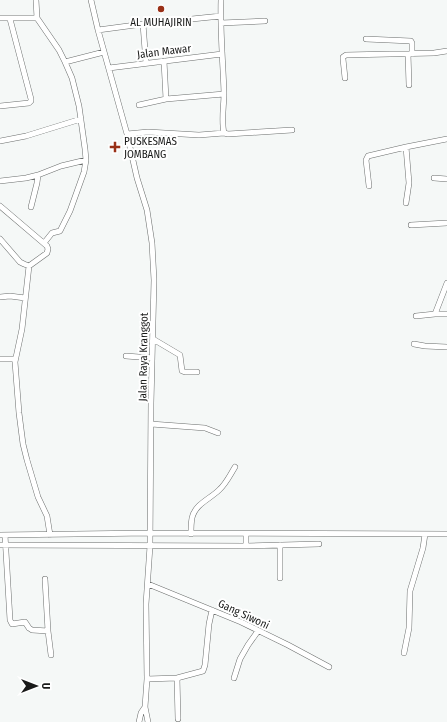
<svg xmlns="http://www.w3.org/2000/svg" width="447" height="722" viewBox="0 0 447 722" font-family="'Fira Sans Condensed',sans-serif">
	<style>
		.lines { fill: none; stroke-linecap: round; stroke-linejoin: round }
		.street-casing { stroke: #6b6e6d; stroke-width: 6 }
		.street { stroke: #fff; stroke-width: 5 }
		.poi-dot { fill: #993017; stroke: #fff; stroke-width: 1.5 }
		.labels { text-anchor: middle; stroke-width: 4; stroke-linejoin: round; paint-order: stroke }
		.poi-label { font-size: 11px; fill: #191a19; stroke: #fff }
		.street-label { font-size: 11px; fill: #191a19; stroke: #fff }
	</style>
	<rect width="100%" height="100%" fill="#f5f8f7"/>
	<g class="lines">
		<g class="street-casing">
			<path id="street" d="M 36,0 L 37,18 L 59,50 L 65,62 L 72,78 L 79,106 L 85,149 L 86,160 L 84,172 L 70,211 L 60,231 L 52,233 L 44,243
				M 91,0 L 98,30 L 127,134 L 137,178 L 147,210 L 152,243 L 154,280 L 151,403 L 150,546 L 146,604 L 147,679 L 145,707 L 148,722
				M 221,0 C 220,31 223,62 224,93 C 224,106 221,120 224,133 L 228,134 L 292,130
				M 0,18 L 37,18
				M 221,23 L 265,21
				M 143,24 L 146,63
				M 98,30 L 143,24 L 221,16
				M 366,39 L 411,41 L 412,43 L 412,54
				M 408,54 L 409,85
				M 164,61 L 166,99
				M 65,62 L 104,52
				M 109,68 L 222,54
				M 345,78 L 343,59 L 343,57 L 346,55 L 434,53 L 447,51
				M 139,105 L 166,99 L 224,94
				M 0,106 L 29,103 L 31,101 L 31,99 L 10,19
				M 127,134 L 148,132 L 199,135 L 224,133
				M 0,141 L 26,136 L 81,119
				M 406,147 L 409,183 L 406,203
				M 434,178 L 447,179
				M 0,181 L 26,178 L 38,175 L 61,166 L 86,160
				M 369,186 L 366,160 L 368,156 L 406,147 L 447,139
				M 0,206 L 47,246 L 48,249 L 47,253 L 29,266 L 22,329 L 15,362 L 19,413 L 23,444 L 27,460 L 38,497 L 47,516 L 50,535
				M 31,207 L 37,183 L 38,175
				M 411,225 L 447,223
				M 0,239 L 20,262 L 24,264 L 29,266
				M 0,297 L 10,296 L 25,298
				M 435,314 L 447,283
				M 416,316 L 435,314 L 447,314
				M 153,339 L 180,355 L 182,371 L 185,372 L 197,372
				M 414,344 L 425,346 L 447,347
				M 126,356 L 152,358
				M 0,359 L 15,359
				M 151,424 L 205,428 L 218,433
				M 191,534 C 191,529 191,523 192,518 C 195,504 210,499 219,490 C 226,484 230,475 235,467
				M 246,534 L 246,546
				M 0,535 L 150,533 L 447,534
				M 5,535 L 10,620 L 12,624 L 25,622 L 29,628 L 32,630 L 48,631 L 45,579
				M 0,545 L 246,546 L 319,544
				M 280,578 L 280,545
				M 148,584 L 241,622 L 288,645 L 329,667
				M 48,631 L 51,655
				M 404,653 L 409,628 L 410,591 L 423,548 L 425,534
				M 177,678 L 178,719
				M 234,678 L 240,659 L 248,645 L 258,631
				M 147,679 L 177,678 L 203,671 L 205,665 L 209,624 L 212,610
				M 139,722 L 141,713 L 145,707"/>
		</g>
		<use href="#street" class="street"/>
	</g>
	<g class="poi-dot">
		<circle cx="161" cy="9" r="4"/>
		<path d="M113 141h4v4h4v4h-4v4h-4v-4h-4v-4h4z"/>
	</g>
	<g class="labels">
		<g class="poi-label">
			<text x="161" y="26">AL MUHAJIRIN</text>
			<text x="124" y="145" text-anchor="start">PUSKESMAS<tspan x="124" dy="13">JOMBANG</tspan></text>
		</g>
		<g class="street-label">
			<text transform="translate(164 51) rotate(-7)" y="4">Jalan Mawar</text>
			<text transform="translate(143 357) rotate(-89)" y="4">Jalan Raya Kranggot</text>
			<text transform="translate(244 614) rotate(25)" y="4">Gang Siwoni</text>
		</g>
	</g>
	<g transform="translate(36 686) rotate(90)" stroke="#ffffff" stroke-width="3" paint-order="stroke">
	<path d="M0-3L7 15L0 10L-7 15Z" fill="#191a19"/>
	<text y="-6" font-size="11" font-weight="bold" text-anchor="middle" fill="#191a19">U</text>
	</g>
</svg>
